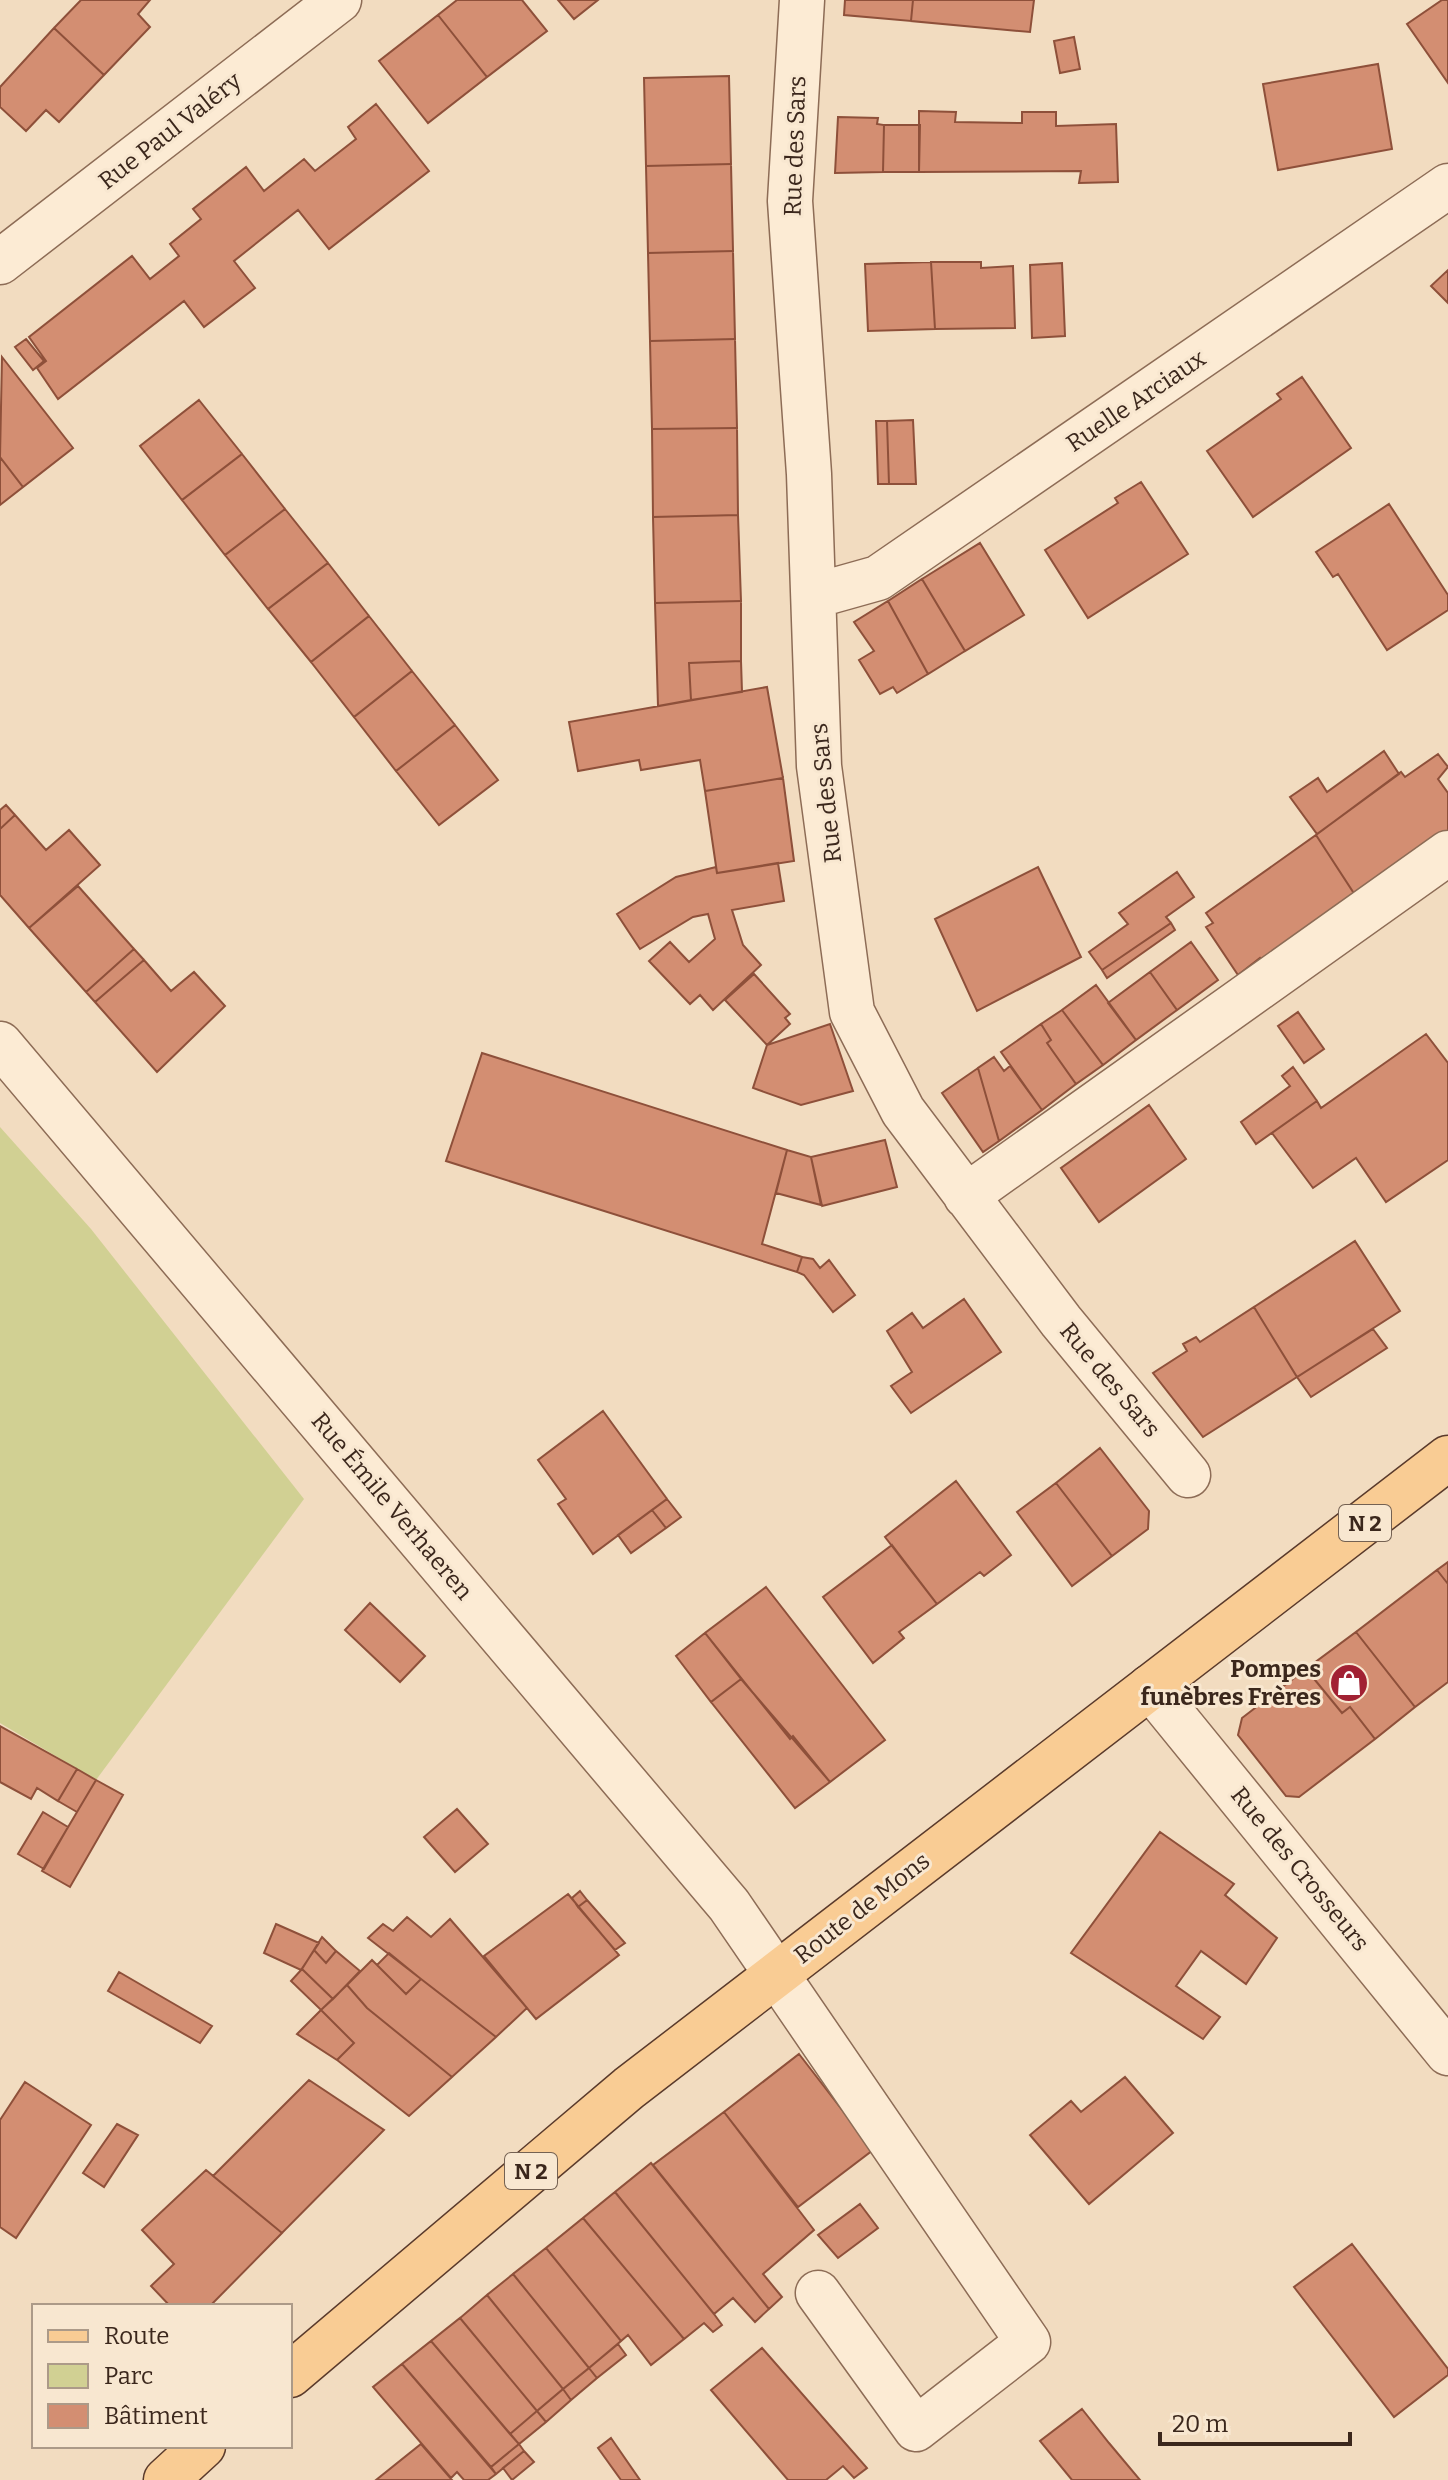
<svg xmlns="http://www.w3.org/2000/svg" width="1448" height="2480" viewBox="0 0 1448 2480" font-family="Bitter,serif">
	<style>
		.green { fill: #d1d093 }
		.building { fill: #d38e72; stroke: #8e503a; stroke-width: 2 }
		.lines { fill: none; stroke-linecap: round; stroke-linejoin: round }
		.minor-casing { stroke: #8d6c56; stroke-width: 47 }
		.major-casing { stroke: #5a3a2b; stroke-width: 47 }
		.minor { stroke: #fcebd4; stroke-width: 44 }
		.major { stroke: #f9cc94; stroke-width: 44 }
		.labels { text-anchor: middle; stroke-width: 6; stroke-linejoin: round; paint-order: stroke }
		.shield { fill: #f8e7d0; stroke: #746152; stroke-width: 2 }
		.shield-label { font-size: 22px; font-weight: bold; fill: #3b271c }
		.street-label { font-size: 24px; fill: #3b271c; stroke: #f8e7d0 }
		.poi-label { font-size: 24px; font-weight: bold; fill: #3b271c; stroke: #f8e7d0; text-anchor: end }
	</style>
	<rect width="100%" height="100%" fill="#f2dcc0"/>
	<path class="green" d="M 0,1127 L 91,1229 L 304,1499 L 96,1780 L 0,1723 Z"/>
	<path class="building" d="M 81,0 L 150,0 L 138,14 L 150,27 L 104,75 L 54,28 Z
		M 457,0 L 522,0 L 547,31 L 487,77 L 438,15 Z
		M 558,0 L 598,0 L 574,19 Z
		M 845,0 L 913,0 L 911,21 L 844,15 Z
		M 913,0 L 1034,0 L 1030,32 L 911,21 Z
		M 1442,0 L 1448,0 L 1448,83 L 1407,24 Z
		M 438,15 L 487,77 L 428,123 L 379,61 Z
		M 54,28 L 104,75 L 59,122 L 46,110 L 26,131 L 0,107 L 0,87 Z
		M 1074,37 L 1080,69 L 1060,73 L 1054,41 Z
		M 1378,64 L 1392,149 L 1278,170 L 1263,84 Z
		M 729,76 L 731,164 L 646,166 L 644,78 Z
		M 376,104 L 429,171 L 329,249 L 298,210 L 234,261 L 255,288 L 204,327 L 184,301 L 58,399 L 37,368 L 46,361 L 29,337 L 132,256 L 150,279 L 179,256 L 170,244 L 201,219 L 193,209 L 246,167 L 264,191 L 304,159 L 315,171 L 356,139 L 348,127 Z
		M 919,111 L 956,112 L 955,122 L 1022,123 L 1022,112 L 1056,112 L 1056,126 L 1116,124 L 1118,182 L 1079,183 L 1081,171 L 919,172 Z
		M 838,117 L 878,118 L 877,124 L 884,125 L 883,172 L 835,173 Z
		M 884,125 L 920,125 L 919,172 L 883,172 Z
		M 731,164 L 733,251 L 648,253 L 646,166 Z
		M 733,251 L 735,339 L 650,341 L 648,253 Z
		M 931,262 L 935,329 L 868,331 L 865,264 Z
		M 931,262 L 981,262 L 981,268 L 1013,266 L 1015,328 L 935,329 Z
		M 1062,263 L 1065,336 L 1032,338 L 1030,265 Z
		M 1448,270 L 1448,303 L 1431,286 Z
		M 26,339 L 44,361 L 33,370 L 15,347 Z
		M 735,339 L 737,428 L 652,429 L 650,341 Z
		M 2,357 L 73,448 L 23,487 L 0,457 Z
		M 1302,377 L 1351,448 L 1253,517 L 1207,451 L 1281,399 L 1277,394 Z
		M 199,400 L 242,454 L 182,500 L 140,446 Z
		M 913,420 L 916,484 L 889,484 L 887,421 Z
		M 876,421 L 887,421 L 889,484 L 878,484 Z
		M 737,428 L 738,515 L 653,517 L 652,429 Z
		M 242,454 L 285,509 L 225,555 L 182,500 Z
		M 0,457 L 23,487 L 0,505 Z
		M 1141,482 L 1188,554 L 1088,618 L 1045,550 L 1118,503 L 1115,498 Z
		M 1389,504 L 1448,595 L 1448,610 L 1387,650 L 1338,574 L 1333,577 L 1316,552 Z
		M 285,509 L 328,563 L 268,609 L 225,555 Z
		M 738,515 L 741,601 L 655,603 L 653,517 Z
		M 980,543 L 1024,615 L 965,651 L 922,579 Z
		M 328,563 L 369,616 L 311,662 L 268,609 Z
		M 922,579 L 965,651 L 928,674 L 888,601 Z
		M 741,601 L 741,661 L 689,663 L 691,700 L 658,706 L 655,603 Z
		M 888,601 L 928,674 L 897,693 L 893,687 L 880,694 L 859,660 L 874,651 L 854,622 Z
		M 369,616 L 412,671 L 354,717 L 311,662 Z
		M 741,661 L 742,692 L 691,700 L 689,663 Z
		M 412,671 L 455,725 L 396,771 L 354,717 Z
		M 767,687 L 783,778 L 705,791 L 700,760 L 641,770 L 639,760 L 578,771 L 569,722 Z
		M 455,725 L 498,780 L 439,825 L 396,771 Z
		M 1384,751 L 1399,774 L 1317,834 L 1290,797 L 1318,778 L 1327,792 Z
		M 1438,754 L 1448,767 L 1438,779 L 1448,793 L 1448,832 L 1357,898 L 1316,835 L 1401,772 L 1405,777 Z
		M 783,778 L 794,861 L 717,873 L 705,791 Z
		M 6,805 L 15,815 L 0,829 L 0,810 Z
		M 15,815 L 46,850 L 69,830 L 100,865 L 29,928 L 0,895 L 0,829 Z
		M 1316,835 L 1357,898 L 1265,964 L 1260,958 L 1238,975 L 1206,927 L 1213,923 L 1206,913 Z
		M 778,863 L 784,901 L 732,910 L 743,945 L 761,965 L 713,1010 L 700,995 L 690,1004 L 649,961 L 670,942 L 689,962 L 715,939 L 708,914 L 693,917 L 640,949 L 617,914 L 676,877 L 716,867 L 717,873 Z
		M 1038,867 L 1081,957 L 977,1011 L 935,919 Z
		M 1177,872 L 1194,897 L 1166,917 L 1171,923 L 1102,970 L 1089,952 L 1128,924 L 1119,913 Z
		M 78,886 L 134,949 L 86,992 L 29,928 Z
		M 1171,923 L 1175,930 L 1107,978 L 1102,970 Z
		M 1191,942 L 1218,980 L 1177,1010 L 1150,972 Z
		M 134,949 L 144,960 L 95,1002 L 86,992 Z
		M 144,960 L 171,991 L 194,972 L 225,1006 L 157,1072 L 95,1002 Z
		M 1150,972 L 1177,1010 L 1136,1040 L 1108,1003 Z
		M 754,974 L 790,1014 L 785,1018 L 790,1024 L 767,1045 L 725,1000 Z
		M 1096,985 L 1136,1040 L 1103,1065 L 1062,1010 Z
		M 1062,1010 L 1103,1065 L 1076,1084 L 1047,1043 L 1051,1040 L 1041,1024 Z
		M 1298,1012 L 1324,1049 L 1304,1063 L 1278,1026 Z
		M 830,1024 L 853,1091 L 801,1105 L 753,1088 L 767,1045 Z
		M 1041,1024 L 1051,1040 L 1047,1043 L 1076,1084 L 1042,1110 L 1001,1052 Z
		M 1426,1034 L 1448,1063 L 1448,1160 L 1386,1202 L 1356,1158 L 1313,1188 L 1272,1133 L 1317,1101 L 1321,1108 Z
		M 482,1053 L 787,1150 L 762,1244 L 802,1257 L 797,1272 L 446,1161 Z
		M 994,1057 L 1004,1071 L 1010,1066 L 1042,1110 L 999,1141 L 978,1068 Z
		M 1293,1067 L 1317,1101 L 1256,1144 L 1241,1122 L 1290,1086 L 1282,1076 Z
		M 978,1068 L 999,1141 L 983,1152 L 942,1093 Z
		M 1149,1105 L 1186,1159 L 1099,1222 L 1061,1168 Z
		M 885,1140 L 897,1187 L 822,1206 L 811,1157 Z
		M 787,1150 L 811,1157 L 821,1205 L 776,1193 Z
		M 1355,1241 L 1400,1311 L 1297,1377 L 1254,1307 Z
		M 802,1257 L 813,1259 L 820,1268 L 829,1260 L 855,1295 L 833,1312 L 804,1275 L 797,1272 Z
		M 964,1299 L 1001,1352 L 911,1413 L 891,1386 L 912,1372 L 887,1331 L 912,1313 L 923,1328 Z
		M 1254,1307 L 1297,1377 L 1203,1437 L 1153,1373 L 1187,1351 L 1183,1344 L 1196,1337 L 1200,1342 Z
		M 1373,1329 L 1387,1348 L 1311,1397 L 1297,1377 Z
		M 603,1411 L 667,1499 L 593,1554 L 558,1504 L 566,1499 L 538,1460 Z
		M 1100,1448 L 1149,1511 L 1148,1529 L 1112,1556 L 1056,1483 Z
		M 956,1481 L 1011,1555 L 984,1576 L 980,1572 L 937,1604 L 885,1537 Z
		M 1056,1483 L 1112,1556 L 1072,1586 L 1017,1512 Z
		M 667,1499 L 681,1517 L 666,1528 L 652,1510 Z
		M 652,1510 L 666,1528 L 631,1553 L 618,1535 Z
		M 892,1545 L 937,1604 L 899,1632 L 904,1638 L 873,1663 L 823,1597 Z
		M 1448,1562 L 1448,1584 L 1437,1570 Z
		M 1437,1570 L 1448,1584 L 1448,1682 L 1415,1707 L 1356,1632 Z
		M 766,1587 L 885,1740 L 830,1782 L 793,1736 L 790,1739 L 705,1633 Z
		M 370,1603 L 425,1656 L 400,1682 L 345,1630 Z
		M 1356,1632 L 1415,1707 L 1375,1739 L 1350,1707 L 1342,1713 L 1306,1669 Z
		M 705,1633 L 741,1679 L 711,1702 L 676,1656 Z
		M 1306,1669 L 1342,1713 L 1350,1707 L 1375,1739 L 1299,1797 L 1286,1796 L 1238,1735 L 1242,1718 Z
		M 741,1679 L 830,1782 L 795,1808 L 711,1702 Z
		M 0,1726 L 77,1769 L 58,1801 L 37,1788 L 31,1799 L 0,1782 Z
		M 77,1769 L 96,1780 L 77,1812 L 58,1801 Z
		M 96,1780 L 123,1795 L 70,1887 L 42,1871 Z
		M 457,1809 L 488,1844 L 455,1872 L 424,1837 Z
		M 43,1812 L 68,1827 L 44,1869 L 18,1854 Z
		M 1160,1832 L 1234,1884 L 1225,1895 L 1277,1938 L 1246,1984 L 1201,1951 L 1176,1986 L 1220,2017 L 1203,2039 L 1071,1953 Z
		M 580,1891 L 587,1900 L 578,1907 L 572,1898 Z
		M 568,1894 L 619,1955 L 536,2019 L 484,1956 Z
		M 587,1900 L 625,1943 L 615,1950 L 578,1907 Z
		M 407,1917 L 431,1937 L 450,1919 L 527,2008 L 496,2037 L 368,1938 L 383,1924 L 393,1931 Z
		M 276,1924 L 319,1943 L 301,1970 L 264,1953 Z
		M 322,1937 L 336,1951 L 326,1963 L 314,1950 Z
		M 314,1950 L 326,1963 L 336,1951 L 360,1971 L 333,1999 L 302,1969 Z
		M 389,1953 L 421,1979 L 406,1994 L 377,1965 Z
		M 372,1960 L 406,1994 L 421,1979 L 496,2037 L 452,2077 L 367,2008 L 347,1985 Z
		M 302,1969 L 333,1999 L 321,2010 L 291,1981 Z
		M 119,1972 L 212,2026 L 200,2043 L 108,1991 Z
		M 347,1985 L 367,2008 L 452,2077 L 409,2116 L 337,2060 L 354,2043 L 321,2010 Z
		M 321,2010 L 354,2043 L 337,2060 L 297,2034 Z
		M 799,2054 L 873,2150 L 798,2207 L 724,2112 Z
		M 1125,2077 L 1173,2133 L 1089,2204 L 1030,2135 L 1071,2101 L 1081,2112 Z
		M 309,2080 L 384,2130 L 282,2233 L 213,2176 Z
		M 25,2082 L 91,2125 L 16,2238 L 0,2227 L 0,2120 Z
		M 724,2112 L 814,2230 L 763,2274 L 782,2297 L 769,2309 L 653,2165 Z
		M 117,2124 L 138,2135 L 104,2187 L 83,2173 Z
		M 651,2163 L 769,2309 L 755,2322 L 733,2298 L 714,2314 L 615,2192 Z
		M 206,2170 L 282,2233 L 210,2306 L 170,2306 L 151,2286 L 174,2264 L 142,2230 Z
		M 615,2192 L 714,2314 L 722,2325 L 713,2332 L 704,2323 L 684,2339 L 583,2218 Z
		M 860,2204 L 878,2228 L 838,2258 L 818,2235 Z
		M 583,2218 L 684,2339 L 651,2365 L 628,2335 L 621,2341 L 546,2248 Z
		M 1352,2244 L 1448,2369 L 1448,2375 L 1394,2417 L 1294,2287 Z
		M 546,2248 L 621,2341 L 589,2368 L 513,2274 Z
		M 513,2274 L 589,2368 L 563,2389 L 487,2295 Z
		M 487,2295 L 563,2389 L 537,2411 L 460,2318 Z
		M 460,2318 L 537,2411 L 510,2434 L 431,2341 Z
		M 431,2341 L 519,2444 L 491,2467 L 402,2364 Z
		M 618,2344 L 626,2355 L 597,2378 L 589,2368 Z
		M 762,2348 L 867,2468 L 854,2478 L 843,2466 L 826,2480 L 788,2480 L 711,2390 Z
		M 402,2364 L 496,2474 L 488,2480 L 464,2480 L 457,2472 L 451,2478 L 373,2387 Z
		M 589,2368 L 597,2378 L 571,2400 L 563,2389 Z
		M 563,2389 L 571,2400 L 546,2422 L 537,2411 Z
		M 1082,2409 L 1109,2443 L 1140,2480 L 1072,2480 L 1040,2441 Z
		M 537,2411 L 546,2422 L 519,2444 L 510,2434 Z
		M 611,2438 L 640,2480 L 621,2480 L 598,2448 Z
		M 421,2444 L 452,2480 L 376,2480 Z
		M 519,2444 L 524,2451 L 496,2474 L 491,2467 Z
		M 524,2451 L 534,2462 L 512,2480 L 503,2468 Z"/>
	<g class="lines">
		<g class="minor-casing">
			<path id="minor" d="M 802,0 L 790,201 L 809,474 L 819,766 L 852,1012 L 903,1111 L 1061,1321 L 1188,1475
				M 0,262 L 339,0
				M 814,596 L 878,578 L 1448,186
				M 0,1044 L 729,1905 L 1028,2342 L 916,2429 L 818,2293
				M 966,1196 L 1448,853
				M 1150,1687 L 1448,2053"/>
		</g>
		<g class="major-casing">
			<path id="major" d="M 290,2375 L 629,2088 L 1448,1458
				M 166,2480 L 203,2446"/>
		</g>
		<use href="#minor" class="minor"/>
		<use href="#major" class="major"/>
	</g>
	<defs>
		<g id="shop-disc" transform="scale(2)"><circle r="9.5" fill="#a12133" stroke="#f8e7d0"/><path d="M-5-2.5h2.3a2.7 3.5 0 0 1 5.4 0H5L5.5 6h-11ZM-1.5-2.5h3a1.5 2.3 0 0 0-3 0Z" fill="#fff"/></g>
	</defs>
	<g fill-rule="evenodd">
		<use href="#shop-disc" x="1349" y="1683"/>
	</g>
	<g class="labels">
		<g class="shield">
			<rect x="1339" y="1505" width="52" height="36" rx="6"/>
			<rect x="505" y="2153" width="52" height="36" rx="6"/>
		</g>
		<g class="shield-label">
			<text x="1365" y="1531">N 2</text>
			<text x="531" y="2179">N 2</text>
		</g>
		<g class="street-label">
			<text transform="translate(170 131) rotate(-38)" y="8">Rue Paul Valéry</text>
			<text transform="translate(795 146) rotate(-88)" y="8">Rue des Sars</text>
			<text transform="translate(1136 401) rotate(-34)" y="8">Ruelle Arciaux</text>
			<text transform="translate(826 793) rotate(-96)" y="8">Rue des Sars</text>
			<text transform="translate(1110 1380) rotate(50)" y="8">Rue des Sars</text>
			<text transform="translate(392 1506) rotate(50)" y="8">Rue Émile Verhaeren</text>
			<text transform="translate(1300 1869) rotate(51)" y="8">Rue des Crosseurs</text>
			<text transform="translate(862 1908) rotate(-38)" y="8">Route de Mons</text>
		</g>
		<g class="poi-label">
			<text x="1321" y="1677">Pompes<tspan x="1321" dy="28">funèbres Frères</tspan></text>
		</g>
	</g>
	<rect x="32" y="2304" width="260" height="144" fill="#f8e7d0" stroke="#ac9a88" stroke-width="2"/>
	<rect x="48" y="2330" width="40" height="12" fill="#f9cc94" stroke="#ac9a88" stroke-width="2"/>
	<text x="104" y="2344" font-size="24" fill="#3b271c">Route</text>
	<rect x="48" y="2364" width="40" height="24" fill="#d1d093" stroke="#ac9a88" stroke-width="2"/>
	<text x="104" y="2384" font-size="24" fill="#3b271c">Parc</text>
	<rect x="48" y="2404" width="40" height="24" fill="#d38e72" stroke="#ac9a88" stroke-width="2"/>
	<text x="104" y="2424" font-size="24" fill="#3b271c">Bâtiment</text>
	<path d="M1160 2432v12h190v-12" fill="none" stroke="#3b271c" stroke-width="4"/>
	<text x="1172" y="2432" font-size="24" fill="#3b271c" stroke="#f8e7d0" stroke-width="6" paint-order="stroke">20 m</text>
</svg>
